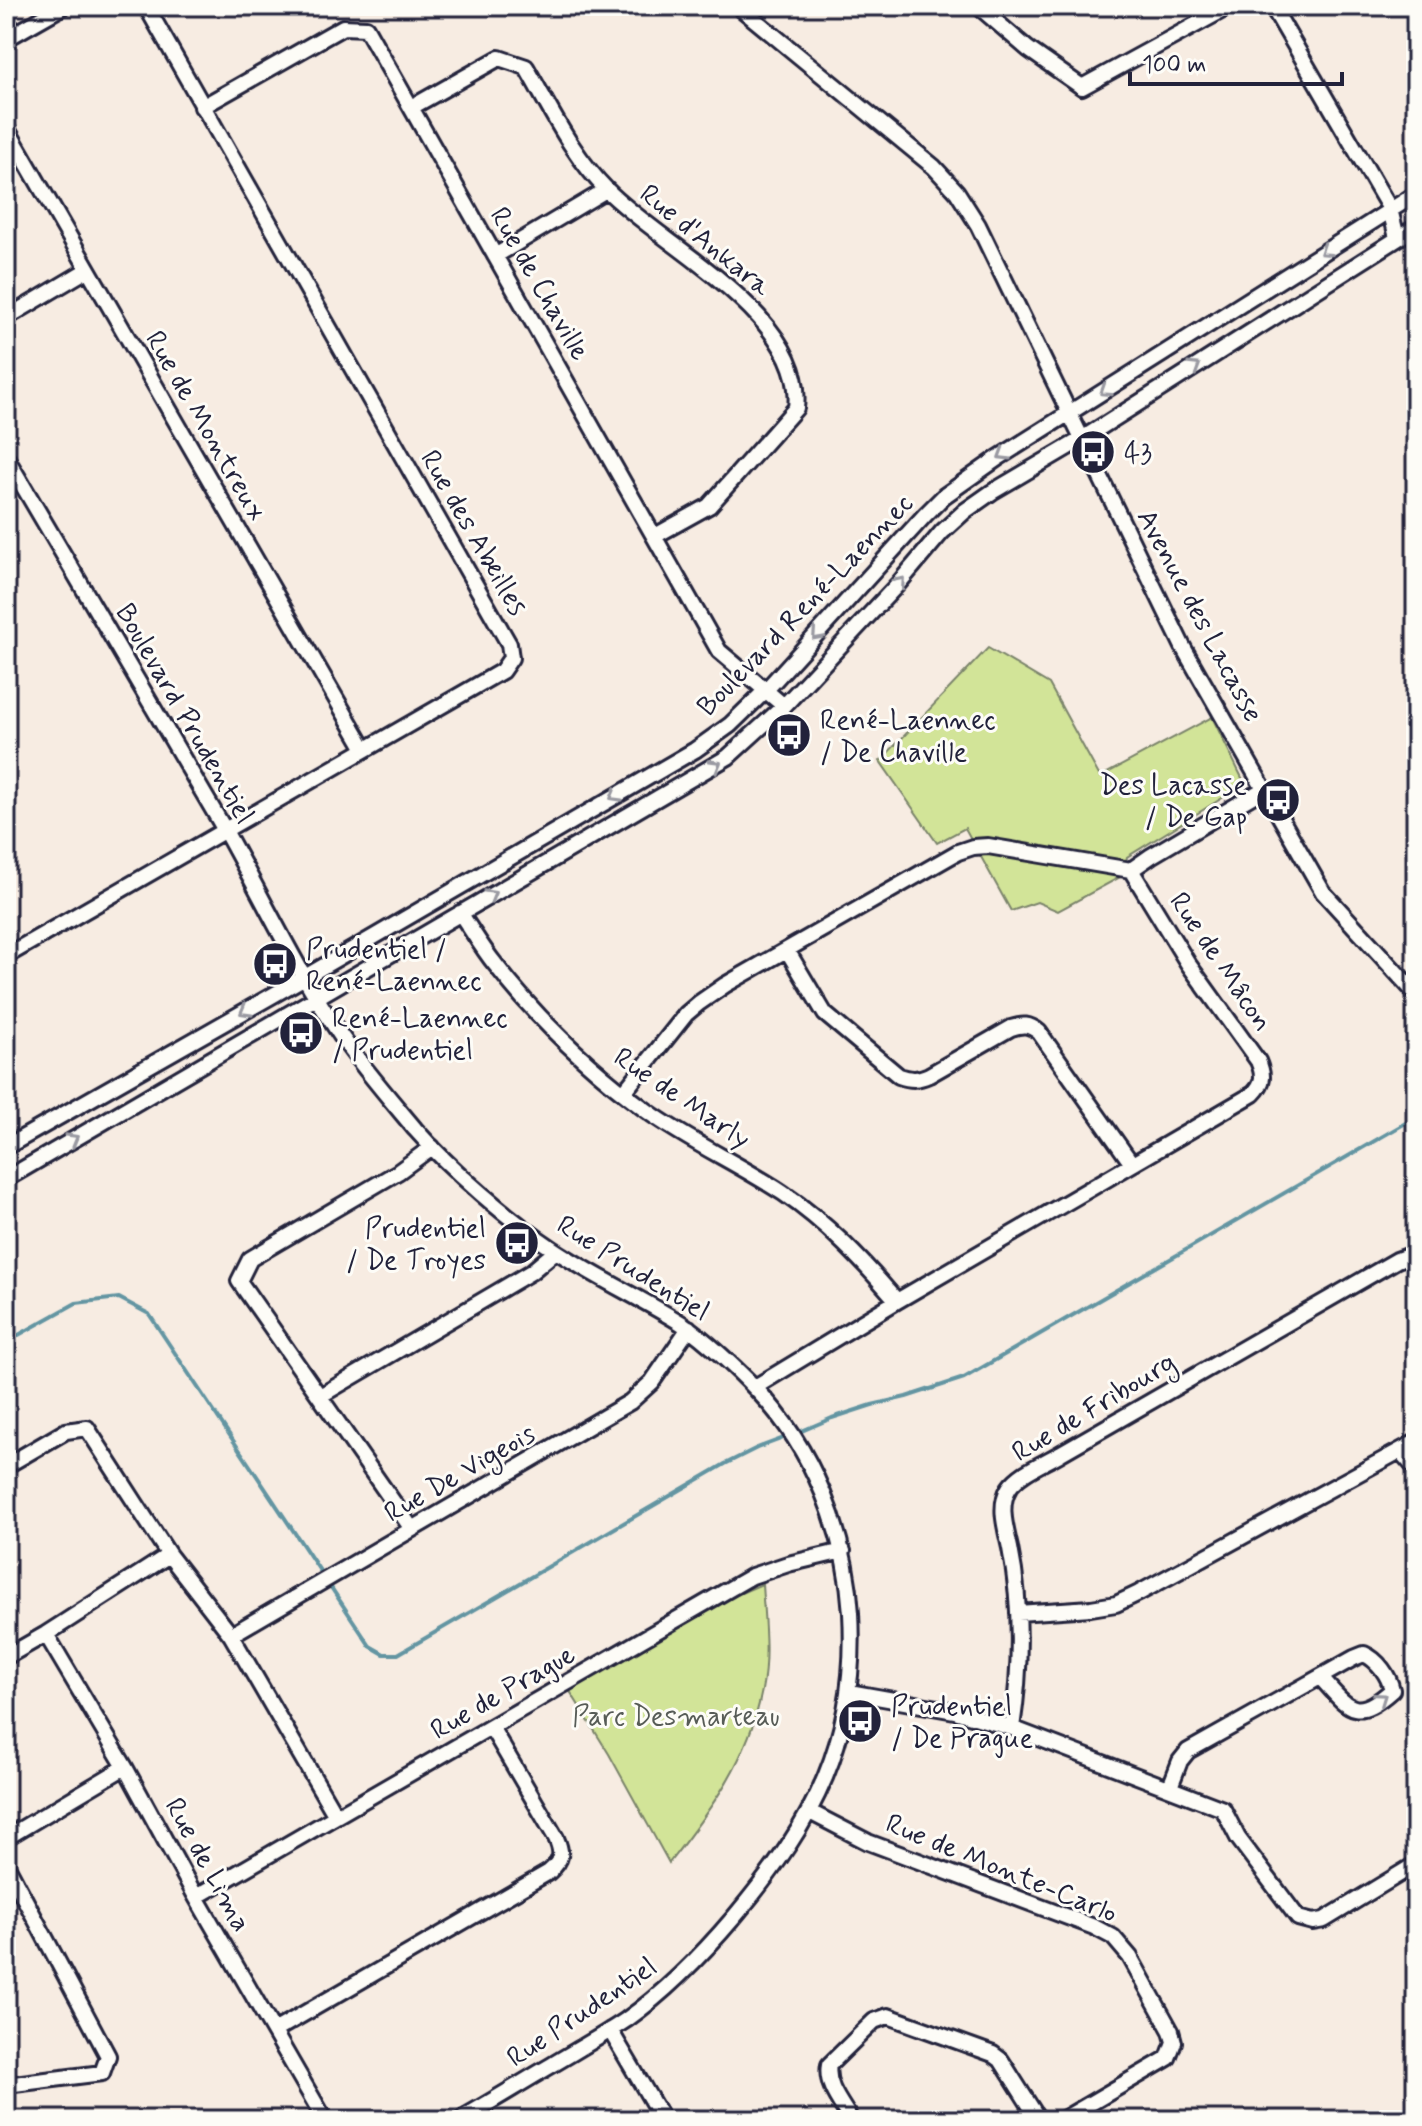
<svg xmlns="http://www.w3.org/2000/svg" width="1422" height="2126" viewBox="0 0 1422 2126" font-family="Mynerve,sans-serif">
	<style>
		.green { fill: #d2e498; stroke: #7a836a; stroke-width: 2 }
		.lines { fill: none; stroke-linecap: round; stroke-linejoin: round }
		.stream { stroke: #6395a2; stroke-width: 4 }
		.minor-casing { stroke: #22223b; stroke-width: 20 }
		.minor { stroke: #fdfcf7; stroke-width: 14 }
		.oneway { stroke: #9a9aa2 }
		.labels { text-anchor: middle; stroke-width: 6; stroke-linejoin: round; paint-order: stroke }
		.street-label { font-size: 28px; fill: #22223b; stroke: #fdfcf7 }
		.poi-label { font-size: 28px; fill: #22223b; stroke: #fdfcf7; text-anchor: start }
		.park-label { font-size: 28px; fill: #575c57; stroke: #fdfcf7 }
	</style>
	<rect width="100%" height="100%" fill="#f7ece2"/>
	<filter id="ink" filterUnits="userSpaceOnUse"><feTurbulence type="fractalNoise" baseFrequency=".0125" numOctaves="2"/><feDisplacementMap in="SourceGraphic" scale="16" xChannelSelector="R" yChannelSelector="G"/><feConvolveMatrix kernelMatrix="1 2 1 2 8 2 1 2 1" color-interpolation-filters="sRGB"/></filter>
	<g filter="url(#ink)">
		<path class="green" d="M 988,648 L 1049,684 L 1100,777 L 1212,717 L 1245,784 L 1127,857 L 1122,876 L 1058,911 L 1037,902 L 1011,911 L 965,828 L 937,843 L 880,761 Z
			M 762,1584 C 764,1619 769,1655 762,1690 C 749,1759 711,1809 669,1863 L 609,1754 L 568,1688 L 713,1605 Z"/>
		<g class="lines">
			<path class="stream" d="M 6,1342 L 76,1303 L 119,1298 L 149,1314 L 370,1646 L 384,1654 L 398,1654 L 725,1464 L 757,1448 L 789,1436
				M 797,1433 L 832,1418 L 872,1405 L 906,1397 L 964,1378 L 1416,1117"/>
			<g class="minor-casing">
				<path id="minor" d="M 738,6 L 934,167 L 957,192 L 978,225 L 1183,647 L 1264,789 L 1323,892 L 1416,994
					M 978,6 L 1028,49 L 1082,87 L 1230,6
					M 1272,6 L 1390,209 L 1397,238
					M 6,39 L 64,6
					M 202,107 L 343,27 L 366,28 L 719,651 L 784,706
					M 412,107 L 499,58 L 526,67 C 551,110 572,155 607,190 C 663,247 807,316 796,408 L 709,506 L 655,536
					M 6,127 L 365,749
					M 495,256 L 606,190
					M 6,318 L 87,270
					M 6,457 C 77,578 149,699 219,820 C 260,892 295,968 341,1036 C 363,1068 390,1099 415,1129 C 451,1170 508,1219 553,1249 C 595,1277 641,1298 684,1325 C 705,1339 738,1370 756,1389 C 813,1448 846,1533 851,1613 C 858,1740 814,1822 735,1916 C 702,1955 667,1991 626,2020 C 602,2036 577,2050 552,2065 C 521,2083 491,2102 459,2120
					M 1131,870 L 1151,856 L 1264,789
					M 460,913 C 472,930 482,948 495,964 C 538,1020 590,1069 647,1111 C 690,1142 739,1164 783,1193 C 827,1223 863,1261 897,1301
					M 787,950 L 825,1014 L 899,1076 C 911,1080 918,1080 929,1075 L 1011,1028 C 1023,1024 1029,1024 1039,1032 L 1132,1164
					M 6,956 L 502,671 L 511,658 L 509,644 L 146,6
					M 624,1092 L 686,1014 L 699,1003 L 725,985 L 958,852 L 973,847 L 988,846 L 1131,870 L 1189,965 L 1258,1061 C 1264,1075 1264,1083 1253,1094 L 897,1301 L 755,1387
					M 6,1147 L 305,977 L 695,750 L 730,725 L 766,690 L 925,515 L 944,496 L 998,458 L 1416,194
					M 6,1179 L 728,757 L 784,706 L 898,584 L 942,532 L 965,511 L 992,492 L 1082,439 L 1416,227
					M 320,1396 L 531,1272 L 556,1251
					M 1401,1452 L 1416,1469
					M 6,1466 L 66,1431 L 87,1428 L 169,1555 L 231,1635 L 336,1816
					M 412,1529 L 239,1281 L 250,1259 L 398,1172 L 432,1147
					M 1018,1613 L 1091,1608 L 1116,1604 L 1139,1593 L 1416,1442
					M 46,1634 L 125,1767 L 196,1897 L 325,2120
					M 231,1635 L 630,1402 L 652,1382 L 689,1328
					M 6,1657 L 46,1634 L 169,1555
					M 849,1692 L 955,1711 L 1012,1728 L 1223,1809 L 1238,1838 L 1298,1918 L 1313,1922 L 1324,1920 L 1416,1864
					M 1012,1728 C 1021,1668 1022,1607 1010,1548 C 1006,1529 998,1506 1009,1488 C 1020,1472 1045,1463 1061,1453 L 1397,1260 L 1416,1253
					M 1170,1787 L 1180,1761 L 1188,1751 L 1354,1658 L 1364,1654 C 1378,1660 1389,1676 1392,1690 C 1355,1723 1348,1708 1320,1677
					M 810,1812 L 868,1842 L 1094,1927 L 1113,1937 L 1130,1957 L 1171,2031 L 1174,2042 L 1168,2058 L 1062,2120
					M 6,1838 L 125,1767
					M 6,1864 L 108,2056 L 102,2073 L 6,2085
					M 196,1897 L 752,1576 L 788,1564 L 843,1551
					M 610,2030 L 663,2120
					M 274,2031 L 549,1872 C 562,1860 563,1854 556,1838 L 491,1727
					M 851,2120 C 841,2103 825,2085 829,2065 L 874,2021 L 888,2016 L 993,2054 L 1001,2060 L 1039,2120"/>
			</g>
			<use href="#minor" class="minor"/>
		</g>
		<defs><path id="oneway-chevron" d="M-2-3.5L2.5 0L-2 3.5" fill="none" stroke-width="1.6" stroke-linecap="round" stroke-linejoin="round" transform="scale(2)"/></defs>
		<g class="oneway">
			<use href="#oneway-chevron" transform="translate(1325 251) rotate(147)"/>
			<use href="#oneway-chevron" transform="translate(1195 367) rotate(-32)"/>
			<use href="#oneway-chevron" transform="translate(1105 391) rotate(147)"/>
			<use href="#oneway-chevron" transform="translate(1003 455) rotate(148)"/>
			<use href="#oneway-chevron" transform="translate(900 582) rotate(-49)"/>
			<use href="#oneway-chevron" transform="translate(817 635) rotate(132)"/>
			<use href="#oneway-chevron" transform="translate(716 765) rotate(-30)"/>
			<use href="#oneway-chevron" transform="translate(615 796) rotate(150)"/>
			<use href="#oneway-chevron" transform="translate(491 895) rotate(-30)"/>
			<use href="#oneway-chevron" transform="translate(245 1011) rotate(150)"/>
			<use href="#oneway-chevron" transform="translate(73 1139) rotate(-30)"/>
			<use href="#oneway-chevron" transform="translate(1381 1698) rotate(-35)"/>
		</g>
	</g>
	<defs>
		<g id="bus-disc" transform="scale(2.3)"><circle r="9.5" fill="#22223b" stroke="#fdfcf7"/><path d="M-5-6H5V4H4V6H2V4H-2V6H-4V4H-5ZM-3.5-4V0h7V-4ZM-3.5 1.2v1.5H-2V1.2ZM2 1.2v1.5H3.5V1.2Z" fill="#fff"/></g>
	</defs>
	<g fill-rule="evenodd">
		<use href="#bus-disc" x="1093" y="452"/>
		<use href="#bus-disc" x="789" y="735"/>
		<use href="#bus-disc" x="1278" y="800"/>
		<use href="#bus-disc" x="275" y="964"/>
		<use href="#bus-disc" x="301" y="1033"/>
		<use href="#bus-disc" x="517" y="1243"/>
		<use href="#bus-disc" x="860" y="1721"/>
	</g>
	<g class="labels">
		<g class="street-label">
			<text transform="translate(706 239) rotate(39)" y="10">Rue d'Ankara</text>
			<text transform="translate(541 283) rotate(60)" y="10">Rue de Chaville</text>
			<text transform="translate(207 425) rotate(60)" y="10">Rue de Montreux</text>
			<text transform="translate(475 532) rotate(60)" y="10">Rue des Abeilles</text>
			<text transform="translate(804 604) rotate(-46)" y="10">Boulevard René-Laennec</text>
			<text transform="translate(1201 615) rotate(62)" y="10">Avenue des Lacasse</text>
			<text transform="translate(186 713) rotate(60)" y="10">Boulevard Prudentiel</text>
			<text transform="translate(1222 961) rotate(56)" y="10">Rue de Mâcon</text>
			<text transform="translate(683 1097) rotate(34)" y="10">Rue de Marly</text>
			<text transform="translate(634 1267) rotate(32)" y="10">Rue Prudentiel</text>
			<text transform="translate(1093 1406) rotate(-31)" y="10">Rue de Fribourg</text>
			<text transform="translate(459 1472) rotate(-30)" y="10">Rue De Vigeois</text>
			<text transform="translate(502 1691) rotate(-30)" y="10">Rue de Prague</text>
			<text transform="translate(209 1864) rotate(61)" y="10">Rue de Lima</text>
			<text transform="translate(1002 1867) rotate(22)" y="10">Rue de Monte-Carlo</text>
			<text transform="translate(581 2011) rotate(-34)" y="10">Rue Prudentiel</text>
		</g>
		<g class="poi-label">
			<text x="1124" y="462">43</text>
			<text x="820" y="729">René-Laennec<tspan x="820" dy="32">/ De Chaville</tspan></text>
			<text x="1247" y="794" text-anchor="end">Des Lacasse<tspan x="1247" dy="32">/ De Gap</tspan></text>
			<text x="306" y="958">Prudentiel /<tspan x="306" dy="32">René-Laennec</tspan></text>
			<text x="332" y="1027">René-Laennec<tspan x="332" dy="32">/ Prudentiel</tspan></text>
			<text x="486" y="1237" text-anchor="end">Prudentiel<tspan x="486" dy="32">/ De Troyes</tspan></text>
			<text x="891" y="1715">Prudentiel<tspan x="891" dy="32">/ De Prague</tspan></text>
		</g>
		<g class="park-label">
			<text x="676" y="1725">Parc Desmarteau</text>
		</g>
	</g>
	<rect width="1422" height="2126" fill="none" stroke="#fdfcf7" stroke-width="32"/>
	<rect x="16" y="16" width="1390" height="2094" fill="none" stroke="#22223b" stroke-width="3" filter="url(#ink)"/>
	<path d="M1130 72v12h212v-12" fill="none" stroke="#22223b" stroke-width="4"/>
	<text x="1142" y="72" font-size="24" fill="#22223b" stroke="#fdfcf7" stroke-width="6" paint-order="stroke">100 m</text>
</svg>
